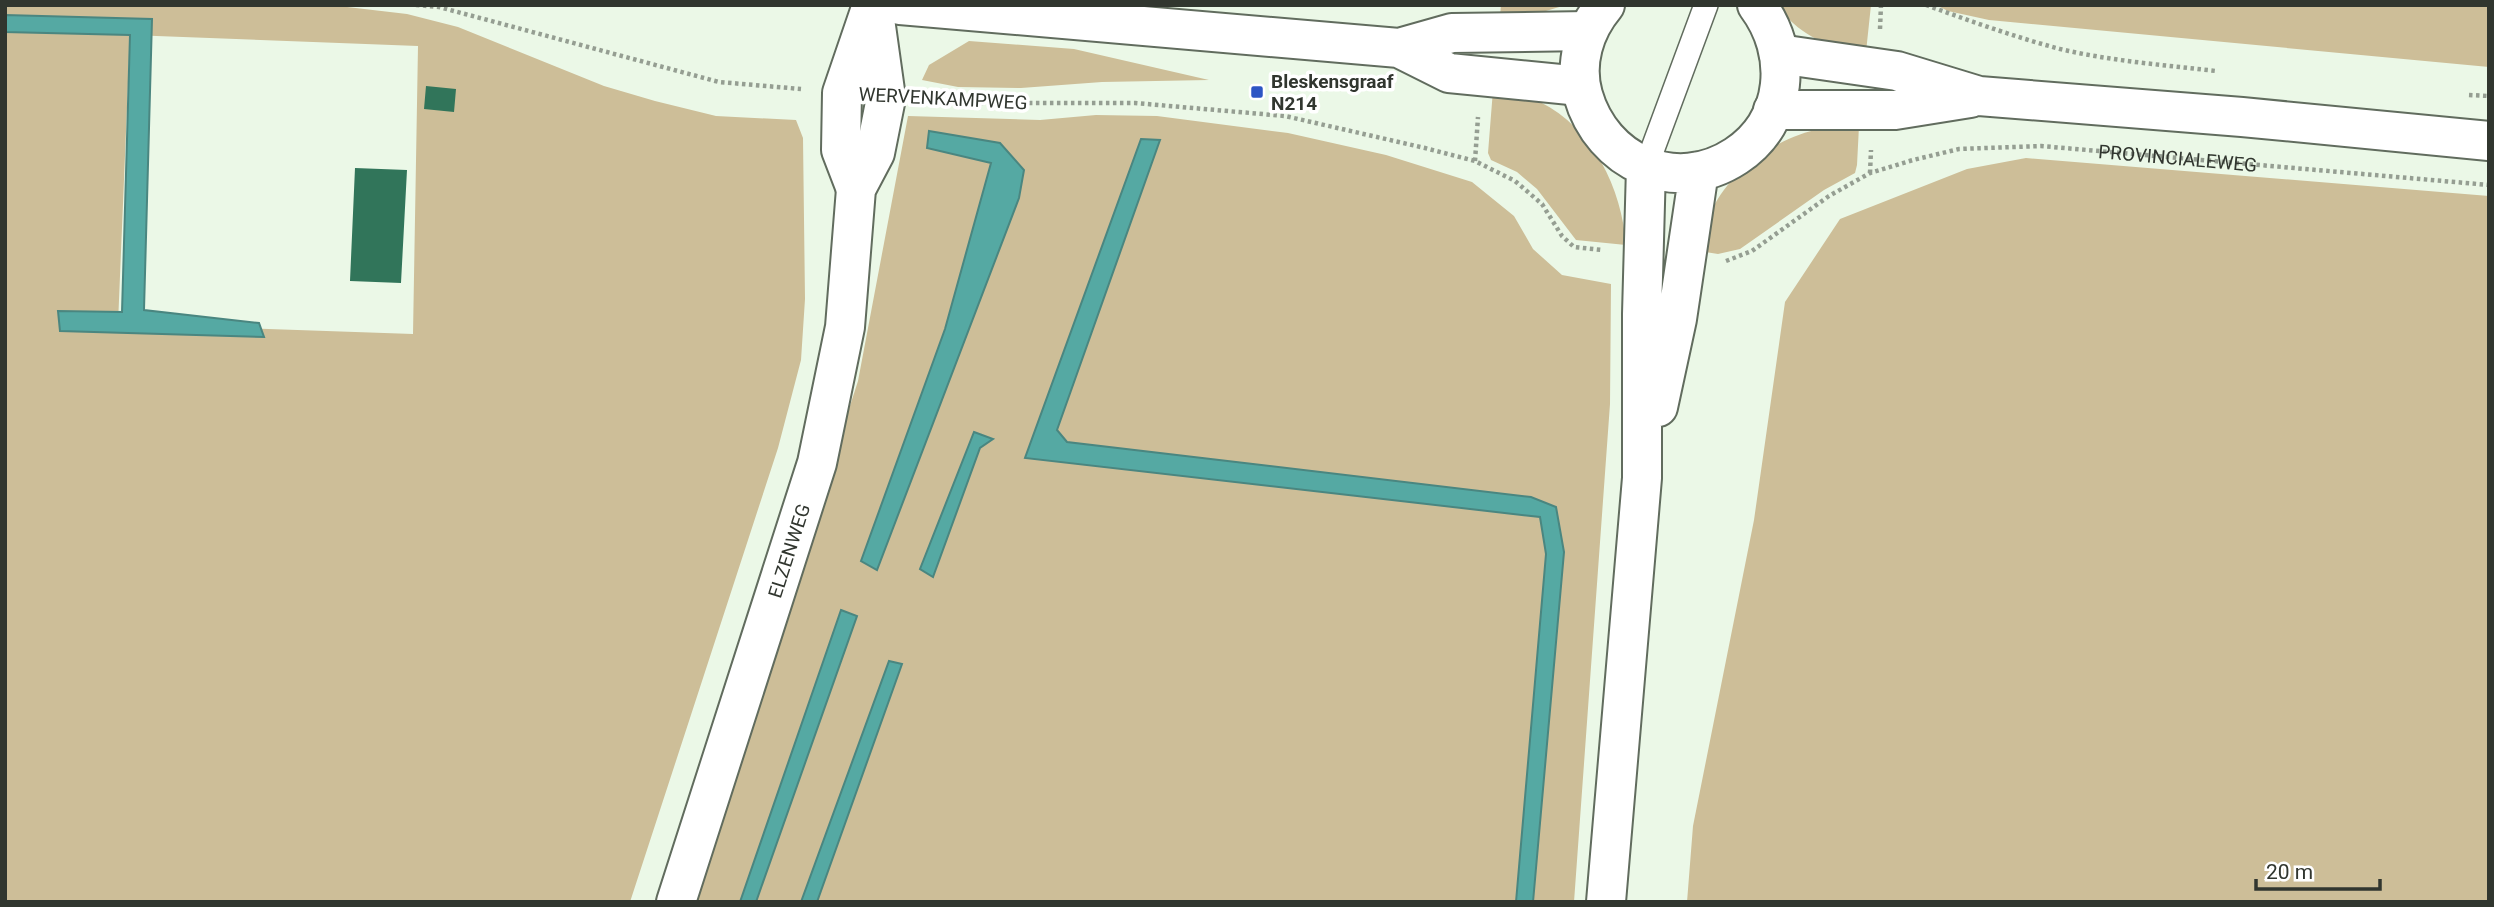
<svg xmlns="http://www.w3.org/2000/svg" width="2494" height="907" viewBox="0 0 2494 907" font-family="Roboto,sans-serif">
	<style>
		.green { fill: #cdbe98; fill-rule: evenodd }
		.water { fill: #55a9a3; stroke: #4a8680; stroke-width: 2 }
		.building { fill: #31755a }
		.lines { fill: none; stroke-linecap: round; stroke-linejoin: round }
		.service-casing { stroke: #616c5e; stroke-width: 26 }
		.minor-casing { stroke: #616c5e; stroke-width: 42 }
		.tertiary-casing { stroke: #616c5e; stroke-width: 42 }
		.secondary-casing { stroke: #616c5e; stroke-width: 42 }
		.primary-casing { stroke: #616c5e; stroke-width: 42 }
		.path { stroke: #959e92; stroke-width: 4.5; stroke-dasharray: 3.5 3.5; stroke-linecap: butt }
		.service { stroke: #fff; stroke-width: 23 }
		.minor { stroke: #fff; stroke-width: 38 }
		.tertiary { stroke: #fff; stroke-width: 38 }
		.secondary { stroke: #fff; stroke-width: 38 }
		.primary { stroke: #fff; stroke-width: 38 }
		.poi-dot { fill: #2d55c4; stroke: #fff; stroke-width: 2.5 }
		.labels { text-anchor: middle; stroke-width: 7; stroke-linejoin: round; paint-order: stroke }
		.poi-label { font-size: 19px; font-weight: bold; fill: #31362f; stroke: #fff; text-anchor: start }
		.street-label { font-size: 19px; fill: #31362f; stroke: #fff }
	</style>
	<rect width="100%" height="100%" fill="#ebf8e7"/>
	<path class="green" d="M 5,5 L 330,5 L 407,14 L 458,27 L 604,86 L 655,101 L 716,116 L 796,120 L 803,138 L 805,299 L 801,360 L 778,448 L 630,902 L 5,902 ZM 130,35 L 418,46 L 413,334 L 118,324 Z
		M 1501,5 L 1566,5 L 1529,16 L 1500,16 Z
		M 1776,5 L 1871,5 L 1866,52 C 1825,45 1804,39 1776,5 Z
		M 1936,5 L 2489,5 L 2489,67 L 1989,20 L 1948,11 Z
		M 969,41 L 1074,49 L 1209,80 L 1102,82 L 1021,88 L 958,87 L 922,80 L 929,65 Z
		M 1493,90 C 1509,93 1526,95 1540,102 C 1593,128 1622,189 1626,245 L 1576,240 L 1537,189 L 1517,172 L 1491,160 L 1488,153 Z
		M 1096,115 L 1157,116 L 1288,133 L 1386,155 L 1472,182 L 1514,216 L 1533,249 L 1562,275 L 1611,284 L 1610,404 L 1574,902 L 690,902 L 858,381 L 908,116 L 1040,120 Z
		M 1859,126 L 1857,165 L 1855,173 L 1824,190 L 1740,249 L 1718,254 L 1699,251 C 1703,237 1706,222 1712,210 C 1731,170 1778,136 1821,129 C 1833,127 1846,127 1859,126 Z
		M 2026,158 L 2489,196 L 2489,902 L 1687,902 L 1693,826 L 1754,520 L 1785,302 L 1840,219 L 1967,169 Z"/>
	<path class="water" d="M 5,15 L 152,19 L 144,310 L 259,323 L 264,337 L 60,331 L 58,311 L 122,312 L 130,35 L 5,32 Z
		M 929,131 L 1000,143 L 1024,170 L 1019,198 L 877,570 L 861,561 L 945,329 L 991,163 L 927,148 Z
		M 1141,139 L 1160,140 L 1057,430 L 1067,442 L 1531,497 L 1556,507 L 1564,552 L 1533,902 L 1516,902 L 1546,554 L 1540,517 L 1025,458 Z
		M 974,432 L 993,439 L 980,448 L 933,577 L 920,569 Z
		M 841,610 L 857,616 L 756,902 L 740,902 Z
		M 889,661 L 902,664 L 817,902 L 801,902 Z"/>
	<path class="building" d="M 426,86 L 456,89 L 454,112 L 424,109 Z
		M 355,168 L 407,170 L 401,283 L 350,281 Z"/>
	<g class="lines">
		<g class="service-casing">
			<path id="service" d="M 1646,167 L 1706,5"/>
		</g>
		<g class="minor-casing">
			<g id="minor">
				<path d="M 856,189 L 841,150 L 842,93 L 870,11"/>
				<path id="s2" d="M 676,902 L 817,463 L 845,327 L 856,189 L 875,153 L 886,98 L 873,5"/>
			</g>
		</g>
		<g class="tertiary-casing">
			<path id="tertiary" d="M 900,5 L 1399,48 L 1449,73 L 1580,86
				M 1399,48 L 1452,33 L 1588,31"/>
		</g>
		<g class="secondary-casing">
			<path id="secondary" d="M 1779,54 L 1897,71 L 1979,96 L 2242,117 L 2489,141
				M 1773,110 L 1895,110 L 1970,98"/>
		</g>
		<g class="primary-casing">
			<path id="primary" d="M 1605,5 C 1584,30 1574,63 1583,95 C 1602,162 1675,196 1736,156 C 1789,121 1793,53 1757,5
				M 1658,407 L 1677,319 L 1699,171
				M 1606,902 L 1642,478 L 1642,314 L 1646,167"/>
		</g>
		<g class="path">
			<path d="M 416,5 L 439,7 L 719,82 L 801,89"/>
			<path d="M 1926,5 C 1970,21 2015,37 2060,49 C 2111,61 2164,65 2216,71"/>
			<path d="M 1880,29 L 1881,5"/>
			<path d="M 2469,95 L 2489,96"/>
			<path d="M 924,100 L 985,103 L 1135,103 L 1285,116 L 1425,148 L 1475,161 L 1515,181 L 1542,204 L 1562,236 L 1574,247 L 1602,250"/>
			<path d="M 1475,161 L 1478,117"/>
			<path d="M 1870,173 L 1871,150"/>
			<path id="s1" d="M 1726,261 L 1752,251 L 1829,196 L 1870,173 L 1913,160 L 1959,149 L 2041,146 L 2489,185"/>
		</g>
		<use href="#service" class="service"/>
		<use href="#minor" class="minor"/>
		<use href="#tertiary" class="tertiary"/>
		<use href="#secondary" class="secondary"/>
		<use href="#primary" class="primary"/>
	</g>
	<rect class="poi-dot" x="1250" y="85" width="14" height="14" rx="3.5"/>
	<g class="labels">
		<g class="poi-label">
			<text x="1271" y="88">Bleskensgraaf<tspan x="1271" dy="22">N214</tspan></text>
		</g>
		<g class="street-label">
			<text transform="translate(943 98) rotate(3)" y="7">WERVENKAMPWEG</text>
			<text dy="7" stroke="none"><textPath href="#s1" startOffset="481">PROVINCIALEWEG</textPath></text>
			<text dy="7" stroke="none"><textPath href="#s2" startOffset="369">ELZENWEG</textPath></text>
		</g>
	</g>
	<rect width="2494" height="907" fill="none" stroke="#31362f" stroke-width="14"/>
	<path d="M2256 879v10h124v-10" fill="none" stroke="#31362f" stroke-width="3.5"/>
	<text x="2266" y="879" font-size="21" fill="#31362f" stroke="#ffffff" stroke-width="5" paint-order="stroke">20 m</text>
</svg>
